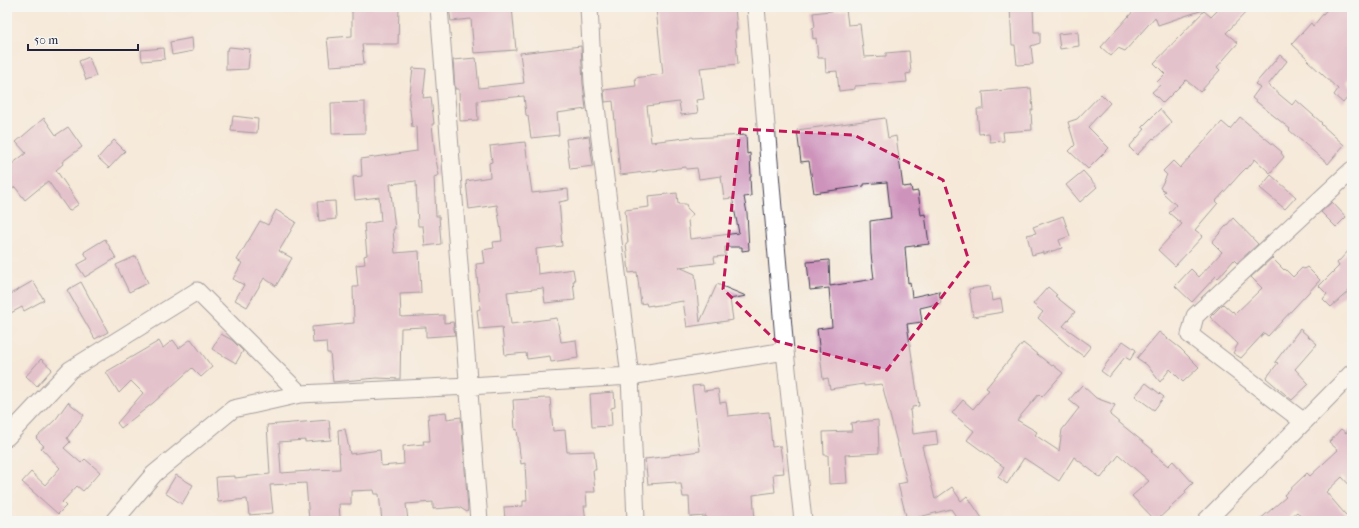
<svg xmlns="http://www.w3.org/2000/svg" width="1359" height="528" viewBox="0 0 1359 528" font-family="'IM FELL French Canon',serif">
	<style>
		.building { fill: #ce93bb }
		.lines { fill: none; stroke-linecap: round; stroke-linejoin: round }
		.minor-casing { stroke: #424053; stroke-width: 19 }
		.minor { stroke: #fff; stroke-width: 17 }
		.marked { fill: none; stroke: #c2185b; stroke-width: 3; stroke-dasharray: 8 5; stroke-linejoin: round }
	</style>
	<rect width="100%" height="100%" fill="#f6f6f2"/>
	<filter id="ink" filterUnits="userSpaceOnUse"><feTurbulence type="fractalNoise" baseFrequency=".025" numOctaves="2"/><feDisplacementMap in="SourceGraphic" scale="8" xChannelSelector="R" yChannelSelector="G"/><feConvolveMatrix kernelMatrix="1 2 1 2 8 2 1 2 1" color-interpolation-filters="sRGB"/></filter>
	<filter id="wash" filterUnits="userSpaceOnUse"><feTurbulence type="fractalNoise" baseFrequency=".012" numOctaves="4" result="noise"/><feDisplacementMap in="SourceGraphic" scale="16" xChannelSelector="R" yChannelSelector="G"/><feGaussianBlur stdDeviation="0.9" result="paint"/><feColorMatrix in="noise" values="0 0 0 0 0 0 0 0 0 0 0 0 0 0 0 0 0 1.4 0 .05"/><feComposite in="paint" operator="in"/></filter>
	<g filter="url(#wash)">
		<rect width="100%" height="100%" fill="#f5e9d9"/>
		<g id="blocks">
			<path class="building" d="M 352,7 L 399,7 L 398,44 L 362,44 L 364,64 L 330,66 L 327,38 L 352,36 Z
				M 449,7 L 512,7 L 516,50 L 474,53 L 471,19 L 451,21 Z
				M 675,7 L 735,7 L 737,30 L 735,30 L 738,64 L 700,68 L 704,99 L 696,100 L 698,113 L 681,115 L 679,102 L 647,106 L 651,142 L 693,137 L 693,138 L 746,135 L 747,154 L 750,153 L 751,177 L 750,177 L 751,196 L 744,197 L 747,213 L 749,250 L 742,251 L 742,247 L 725,247 L 725,256 L 714,257 L 715,263 L 679,267 L 695,274 L 700,322 L 717,284 L 746,296 L 730,299 L 733,320 L 687,327 L 683,301 L 653,306 L 653,305 L 647,306 L 646,303 L 641,304 L 637,272 L 629,273 L 626,243 L 628,243 L 625,210 L 649,207 L 648,196 L 677,193 L 678,204 L 686,204 L 687,208 L 693,214 L 688,220 L 690,239 L 739,233 L 732,198 L 724,199 L 721,176 L 699,179 L 697,168 L 686,169 L 686,167 L 620,175 L 613,101 L 605,102 L 604,90 L 636,86 L 635,78 L 663,74 L 656,9 Z
				M 1010,7 L 1033,7 L 1034,32 L 1040,32 L 1040,43 L 1031,46 L 1033,64 L 1017,65 L 1015,45 L 1012,45 Z
				M 1137,7 L 1206,7 L 1206,9 L 1158,25 L 1155,17 L 1125,51 L 1118,48 L 1111,56 L 1101,47 Z
				M 1221,7 L 1251,7 L 1226,33 L 1238,43 L 1217,67 L 1220,70 L 1200,92 L 1186,80 L 1163,103 L 1152,92 L 1160,85 L 1157,82 L 1165,74 L 1154,63 L 1204,11 L 1211,17 Z
				M 1329,7 L 1347,7 L 1352,12 L 1352,76 L 1347,82 L 1352,87 L 1352,92 L 1343,103 L 1334,95 L 1338,89 L 1307,60 L 1308,59 L 1292,44 L 1311,23 L 1313,26 Z
				M 846,9 L 848,25 L 860,24 L 864,57 L 886,56 L 886,53 L 909,51 L 911,73 L 906,74 L 907,82 L 855,86 L 855,89 L 839,91 L 837,71 L 826,72 L 825,58 L 818,58 L 816,38 L 813,39 L 812,28 L 815,27 L 813,13 Z
				M 1078,32 L 1079,46 L 1060,49 L 1058,34 Z
				M 192,38 L 193,51 L 172,55 L 170,42 Z
				M 581,46 L 583,84 L 586,109 L 557,113 L 559,135 L 531,138 L 528,116 L 526,115 L 524,96 L 477,101 L 478,120 L 460,121 L 459,89 L 455,89 L 453,60 L 476,58 L 479,88 L 524,83 L 520,53 Z
				M 229,47 L 250,49 L 248,69 L 226,70 L 226,50 L 228,50 Z
				M 164,48 L 165,59 L 142,61 L 141,50 Z
				M 1280,55 L 1287,61 L 1268,85 L 1292,105 L 1296,100 L 1322,123 L 1321,124 L 1344,145 L 1328,164 L 1289,130 L 1290,129 L 1252,98 L 1260,87 L 1255,84 Z
				M 89,57 L 96,76 L 86,80 L 79,61 Z
				M 413,68 L 426,69 L 423,98 L 431,97 L 434,124 L 432,124 L 435,155 L 439,175 L 434,177 L 436,216 L 439,216 L 441,244 L 425,246 L 423,226 L 418,226 L 416,181 L 390,184 L 395,229 L 393,229 L 395,253 L 419,251 L 421,293 L 400,294 L 401,317 L 444,315 L 444,323 L 453,322 L 455,335 L 426,337 L 426,327 L 401,328 L 400,379 L 377,378 L 333,382 L 330,353 L 327,353 L 326,342 L 313,343 L 312,327 L 354,323 L 353,287 L 358,287 L 356,265 L 365,264 L 364,256 L 367,255 L 364,224 L 381,221 L 379,197 L 355,200 L 353,177 L 362,176 L 361,159 L 417,151 L 416,126 L 412,127 L 409,101 Z
				M 1031,88 L 1033,110 L 1031,110 L 1032,130 L 1003,132 L 1004,141 L 990,142 L 989,133 L 979,134 L 977,109 L 984,109 L 983,92 Z
				M 1101,94 L 1110,103 L 1088,127 L 1109,148 L 1088,169 L 1069,151 L 1075,145 L 1068,122 L 1077,119 Z
				M 365,102 L 365,133 L 332,134 L 331,103 Z
				M 1160,109 L 1172,123 L 1154,139 L 1153,138 L 1137,155 L 1129,147 L 1145,129 L 1142,127 Z
				M 233,116 L 258,119 L 257,133 L 231,131 Z
				M 1240,117 L 1282,152 L 1281,153 L 1284,157 L 1270,173 L 1255,159 L 1247,169 L 1246,168 L 1240,174 L 1216,201 L 1218,203 L 1195,230 L 1203,236 L 1175,266 L 1158,250 L 1182,224 L 1169,213 L 1176,205 L 1163,193 L 1165,191 L 1160,188 L 1167,175 L 1163,171 L 1173,161 L 1180,168 L 1222,122 L 1230,129 Z
				M 44,118 L 56,135 L 68,127 L 82,147 L 62,162 L 63,164 L 56,170 L 79,204 L 69,211 L 48,181 L 25,200 L 15,187 L 7,193 L 7,168 L 26,153 L 16,142 Z
				M 885,118 L 888,138 L 896,136 L 903,187 L 911,186 L 912,192 L 918,191 L 921,215 L 925,214 L 929,244 L 905,247 L 908,283 L 910,282 L 912,297 L 939,291 L 941,303 L 920,308 L 922,322 L 907,324 L 919,406 L 912,407 L 912,410 L 910,410 L 913,434 L 936,431 L 938,444 L 922,446 L 935,499 L 952,487 L 961,501 L 967,496 L 984,521 L 959,521 L 951,509 L 907,520 L 898,484 L 907,482 L 882,384 L 864,386 L 864,384 L 830,389 L 828,378 L 823,379 L 817,329 L 832,327 L 829,288 L 810,290 L 807,262 L 829,260 L 830,286 L 874,279 L 871,254 L 870,221 L 891,218 L 887,182 L 864,184 L 864,186 L 814,193 L 809,161 L 801,162 L 797,130 Z
				M 589,136 L 593,166 L 570,169 L 566,139 Z
				M 114,140 L 125,151 L 109,168 L 98,158 Z
				M 525,142 L 532,193 L 568,189 L 569,200 L 559,202 L 562,234 L 561,235 L 562,246 L 536,249 L 538,274 L 573,269 L 575,281 L 573,281 L 575,300 L 545,303 L 543,288 L 507,292 L 511,324 L 557,318 L 561,342 L 576,340 L 578,358 L 551,362 L 550,356 L 527,359 L 526,353 L 505,355 L 502,327 L 479,329 L 477,310 L 480,309 L 476,264 L 485,263 L 483,250 L 494,248 L 493,242 L 502,241 L 501,231 L 497,205 L 469,209 L 466,181 L 490,177 L 489,163 L 492,162 L 490,146 Z
				M 1083,171 L 1097,187 L 1080,202 L 1066,185 Z
				M 1271,175 L 1296,197 L 1285,209 L 1260,188 Z
				M 335,201 L 336,219 L 319,221 L 317,202 Z
				M 1332,202 L 1346,217 L 1336,227 L 1321,212 Z
				M 276,210 L 296,222 L 279,251 L 292,258 L 276,286 L 264,278 L 247,307 L 235,300 L 244,285 L 233,279 L 242,263 L 237,260 L 260,221 L 268,225 Z
				M 1063,216 L 1070,236 L 1059,240 L 1062,248 L 1043,254 L 1043,252 L 1032,255 L 1027,235 L 1036,233 L 1033,227 Z
				M 1233,218 L 1258,244 L 1237,263 L 1234,260 L 1218,278 L 1216,276 L 1192,302 L 1175,286 L 1191,269 L 1199,277 L 1222,252 L 1212,242 Z
				M 105,239 L 116,258 L 85,277 L 77,265 L 88,259 L 84,252 Z
				M 1352,247 L 1352,288 L 1331,307 L 1323,299 L 1327,294 L 1319,286 L 1339,266 L 1337,263 Z
				M 136,256 L 148,283 L 129,292 L 116,265 Z
				M 1272,258 L 1284,270 L 1285,269 L 1293,277 L 1302,268 L 1304,269 L 1307,267 L 1320,280 L 1268,336 L 1264,333 L 1241,358 L 1233,353 L 1238,344 L 1210,317 L 1223,304 L 1232,312 L 1233,311 L 1235,314 L 1262,288 L 1251,277 Z
				M 33,281 L 44,300 L 24,311 L 22,307 L 7,315 L 7,296 Z
				M 81,282 L 108,332 L 95,339 L 67,290 Z
				M 990,286 L 992,301 L 1001,299 L 1003,312 L 973,317 L 969,289 Z
				M 1048,287 L 1057,295 L 1055,296 L 1075,312 L 1063,326 L 1091,346 L 1083,356 L 1067,344 L 1038,318 L 1043,312 L 1033,304 Z
				M 1300,329 L 1317,344 L 1295,369 L 1309,384 L 1292,400 L 1266,378 L 1278,363 L 1275,362 Z
				M 1159,332 L 1180,348 L 1199,367 L 1183,382 L 1170,369 L 1160,382 L 1147,365 L 1137,358 Z
				M 221,334 L 232,340 L 243,351 L 236,363 L 212,349 Z
				M 191,339 L 212,367 L 201,377 L 192,368 L 153,403 L 121,428 L 117,423 L 143,393 L 131,381 L 119,393 L 106,372 L 159,341 L 163,348 L 173,340 L 179,348 Z
				M 1123,341 L 1136,350 L 1130,360 L 1125,357 L 1109,377 L 1101,371 Z
				M 1023,343 L 1052,366 L 1053,365 L 1063,373 L 1042,397 L 1039,394 L 1017,420 L 1037,432 L 1035,435 L 1059,451 L 1062,430 L 1079,408 L 1069,400 L 1082,385 L 1096,398 L 1115,405 L 1110,415 L 1153,450 L 1151,452 L 1168,466 L 1173,461 L 1193,483 L 1185,491 L 1186,493 L 1156,521 L 1132,496 L 1149,481 L 1119,455 L 1101,478 L 1074,457 L 1059,481 L 1024,458 L 1007,484 L 998,477 L 1004,467 L 967,440 L 974,431 L 952,413 L 963,400 L 973,409 L 989,390 L 986,388 Z
				M 41,359 L 52,369 L 37,386 L 26,376 Z
				M 1146,383 L 1164,397 L 1154,410 L 1135,396 Z
				M 703,385 L 704,391 L 718,389 L 720,403 L 726,402 L 728,416 L 769,412 L 772,447 L 780,446 L 784,473 L 773,474 L 775,492 L 753,495 L 755,521 L 707,521 L 706,516 L 690,517 L 689,497 L 683,497 L 681,484 L 676,484 L 676,482 L 648,484 L 645,459 L 670,456 L 670,455 L 700,451 L 692,386 Z
				M 614,392 L 615,407 L 611,408 L 612,426 L 592,427 L 590,394 Z
				M 546,398 L 550,398 L 553,431 L 565,430 L 567,452 L 594,451 L 596,470 L 593,470 L 595,492 L 586,492 L 587,506 L 584,506 L 586,521 L 505,521 L 504,507 L 523,506 L 523,501 L 527,501 L 525,463 L 521,464 L 517,429 L 515,430 L 513,400 Z
				M 68,402 L 84,415 L 67,438 L 70,442 L 64,448 L 81,463 L 85,459 L 100,472 L 83,491 L 77,486 L 62,502 L 66,506 L 58,514 L 22,482 L 31,472 L 45,485 L 60,468 L 41,448 L 44,446 L 36,438 L 56,419 Z
				M 446,412 L 447,419 L 461,417 L 468,509 L 467,512 L 459,507 L 433,509 L 433,502 L 406,504 L 408,521 L 382,521 L 379,494 L 375,494 L 374,490 L 351,491 L 351,504 L 339,504 L 340,518 L 309,520 L 306,483 L 270,485 L 273,513 L 249,515 L 247,499 L 218,502 L 216,477 L 235,476 L 235,478 L 270,474 L 267,425 L 329,420 L 331,440 L 305,442 L 305,440 L 279,442 L 281,473 L 310,471 L 310,470 L 340,469 L 338,430 L 345,429 L 350,454 L 380,450 L 381,466 L 404,464 L 403,446 L 424,444 L 423,441 L 430,441 L 428,414 Z
				M 878,420 L 879,453 L 845,455 L 847,483 L 829,484 L 828,455 L 824,455 L 823,432 L 852,431 L 851,423 Z
				M 1352,427 L 1352,488 L 1342,477 L 1326,492 L 1351,521 L 1305,521 L 1297,512 L 1286,521 L 1258,521 L 1286,497 L 1284,495 L 1307,473 L 1310,476 L 1338,450 L 1329,442 L 1341,429 L 1346,433 Z
				M 176,475 L 193,485 L 182,504 L 165,493 Z"/>
		</g>
	</g>
	<g filter="url(#ink)">
		<use href="#blocks" fill-opacity="0" stroke="#424053" stroke-width="1"/>
		<g class="lines">
			<g class="minor-casing">
				<path id="minor" d="M 439,7 L 479,521
					M 589,7 L 593,83 L 630,376 L 636,521
					M 756,7 L 785,351 L 803,521
					M 1304,422 L 1190,335 L 1195,316 L 1352,170
					M 7,437 L 70,370 L 197,291 L 300,394
					M 114,521 L 154,474 L 233,409 L 300,394 L 469,386 L 630,376 L 785,351
					M 1206,521 L 1352,373"/>
			</g>
			<use href="#minor" class="minor"/>
		</g>
	</g>
	<path d="M0 0H1359V528H0ZM 740,129 L 854,135 L 943,180 L 969,261 L 887,370 L 776,341 L 723,289 Z" fill="#f5e9d9" fill-opacity=".55" fill-rule="evenodd"/>
	<path class="marked" d="M 740,129 L 854,135 L 943,180 L 969,261 L 887,370 L 776,341 L 723,289 Z"/>
	<rect width="1359" height="528" fill="none" stroke="#f6f6f2" stroke-width="24"/>
	<path d="M28 44v6h110v-6" fill="none" stroke="#22223b" stroke-width="2"/>
	<text x="34" y="44" font-size="12" fill="#22223b" stroke="#f6f6f2" stroke-width="3" paint-order="stroke">50 m</text>
</svg>
